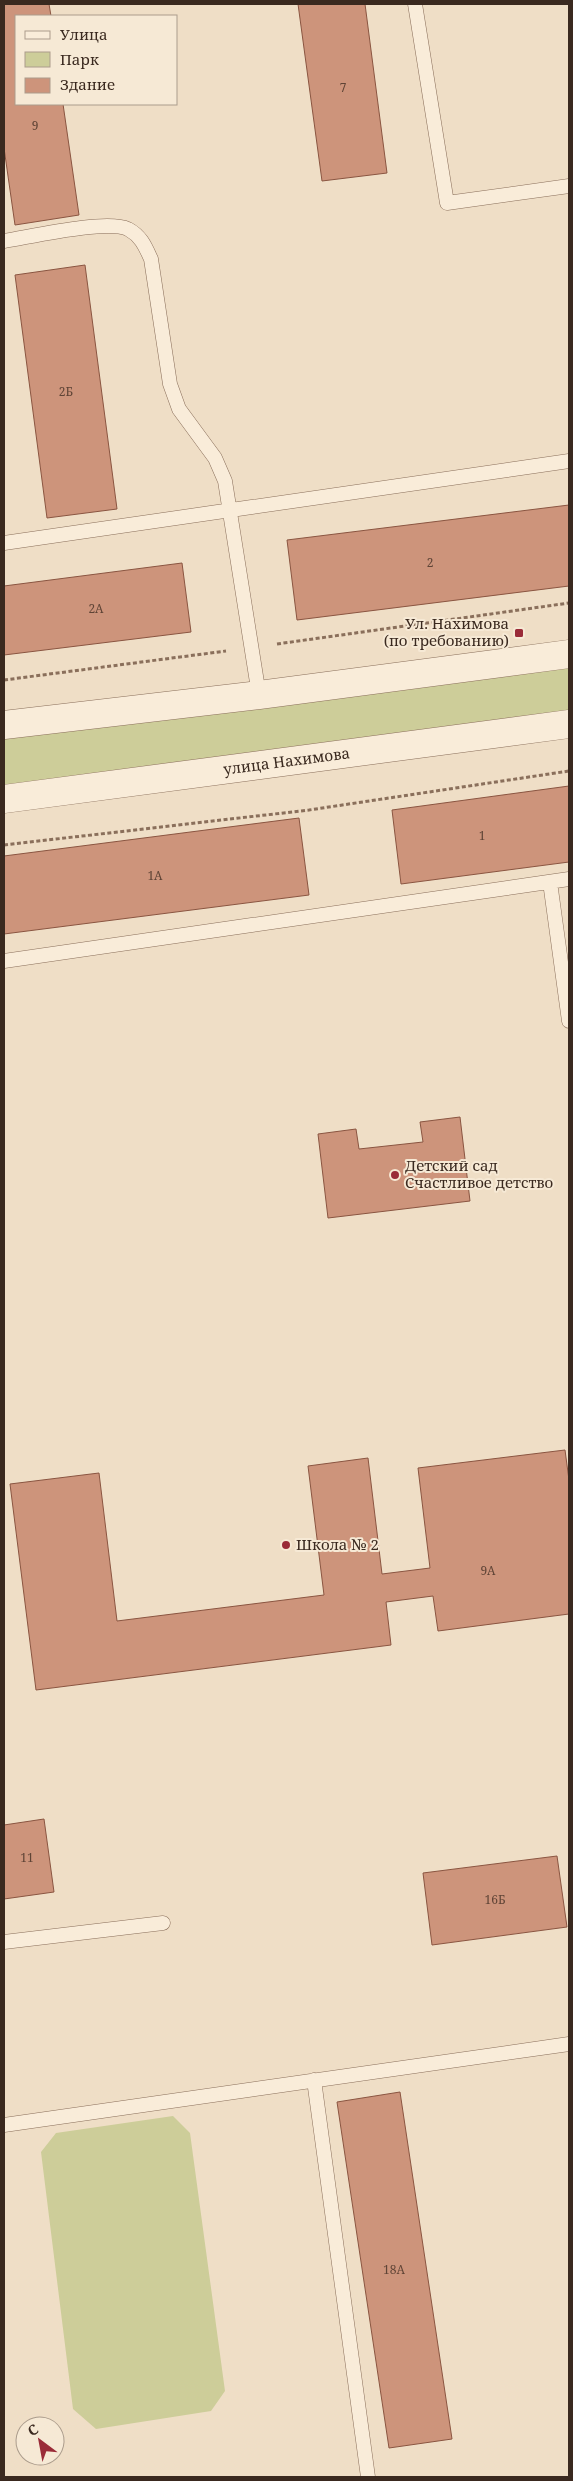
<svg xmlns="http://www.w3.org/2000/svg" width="573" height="2481" viewBox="0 0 573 2481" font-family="'Noto Serif',serif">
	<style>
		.green { fill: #cdcd99 }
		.building { fill: #cd947b; stroke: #8a5541 }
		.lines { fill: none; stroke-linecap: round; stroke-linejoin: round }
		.service-casing { stroke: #8a6f5b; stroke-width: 15 }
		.tertiary-casing { stroke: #8a6f5b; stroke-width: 29 }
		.path { stroke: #8a6f5b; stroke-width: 3; stroke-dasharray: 4 2.5; stroke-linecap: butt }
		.service { stroke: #f9ecd9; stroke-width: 14 }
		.tertiary { stroke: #f9ecd9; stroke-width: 28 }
		.poi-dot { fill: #9a2b38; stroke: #f6e9d5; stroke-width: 2 }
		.labels { text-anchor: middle; stroke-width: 4; stroke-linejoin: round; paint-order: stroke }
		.number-label { font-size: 12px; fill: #5f4436 }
		.poi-label { font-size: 15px; fill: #3a291f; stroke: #f6e9d5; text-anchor: start }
		.street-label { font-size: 15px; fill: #3a291f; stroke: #f6e9d5 }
	</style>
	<rect width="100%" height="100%" fill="#efdec6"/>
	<path class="green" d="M 569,652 L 569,722 L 4,793 L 4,730 Z
		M 173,2116 L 190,2133 L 225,2391 L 211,2411 L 96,2429 L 73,2409 L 41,2152 L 56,2133 Z"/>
	<path class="building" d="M 4,4 L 49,4 L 51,16 L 16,16 L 16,104 L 63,104 L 79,215 L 15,225 L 4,148 Z
		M 298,4 L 365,4 L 387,173 L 322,181 Z
		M 85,265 L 117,509 L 47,518 L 15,275 Z
		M 569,505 L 569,586 L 297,620 L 287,540 Z
		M 182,563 L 191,632 L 4,655 L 4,586 Z
		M 569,786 L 569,862 L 401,884 L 392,810 Z
		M 299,818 L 309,895 L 4,934 L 4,856 Z
		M 460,1117 L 470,1201 L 328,1218 L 318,1134 L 356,1129 L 359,1149 L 423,1142 L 420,1122 Z
		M 565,1450 L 569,1480 L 569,1614 L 438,1631 L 433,1596 L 386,1602 L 391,1645 L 36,1690 L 10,1484 L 99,1473 L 117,1621 L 324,1595 L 308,1466 L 368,1458 L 382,1574 L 430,1568 L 418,1468 Z
		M 44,1819 L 54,1892 L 4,1899 L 4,1825 Z
		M 557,1856 L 567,1927 L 432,1945 L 423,1873 Z
		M 400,2092 L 452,2439 L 389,2448 L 337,2102 Z"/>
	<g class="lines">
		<g class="service-casing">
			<path id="service" d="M 415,4 L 447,203 L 569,186
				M 4,241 C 30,237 106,219 128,229 C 141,236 145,246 151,259 L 170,384 L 179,409 L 215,458 L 225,481 L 259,695
				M 4,543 L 569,461
				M 550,882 L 569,1021
				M 4,961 L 569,879
				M 4,1942 L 163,1923
				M 314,2080 L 368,2477
				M 4,2125 L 569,2044"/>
		</g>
		<g class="tertiary-casing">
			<g id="tertiary">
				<path d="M 4,725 L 259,695 L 569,654"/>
				<path id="s1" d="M 4,799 L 569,724"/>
			</g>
		</g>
		<path class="path" d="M 277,644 L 569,603
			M 4,680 L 226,651
			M 4,845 L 309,810 L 569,771"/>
		<use href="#service" class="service"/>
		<use href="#tertiary" class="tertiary"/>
	</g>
	<g class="poi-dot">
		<rect x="514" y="628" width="10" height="10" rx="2.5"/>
		<circle cx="395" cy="1175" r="5"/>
		<circle cx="286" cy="1545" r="5"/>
	</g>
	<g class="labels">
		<g class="number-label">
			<text x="343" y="92">7</text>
			<text x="35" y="130">9</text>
			<text x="66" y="396">2Б</text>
			<text x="430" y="567">2</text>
			<text x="96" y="613">2А</text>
			<text x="482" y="840">1</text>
			<text x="155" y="880">1А</text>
			<text x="488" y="1575">9А</text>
			<text x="27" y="1862">11</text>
			<text x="495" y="1904">16Б</text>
			<text x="394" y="2274">18А</text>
		</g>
		<g class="poi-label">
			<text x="509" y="629" text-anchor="end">Ул. Нахимова<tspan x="509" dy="17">(по требованию)</tspan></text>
			<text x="405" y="1171">Детский сад<tspan x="405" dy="17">Счастливое детство</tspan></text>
			<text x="296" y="1550">Школа № 2</text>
		</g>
		<g class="street-label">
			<text dy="5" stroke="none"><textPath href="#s1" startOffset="285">улица Нахимова</textPath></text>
		</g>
	</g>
	<rect width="573" height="2481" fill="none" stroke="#3a291f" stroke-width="10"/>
	<rect x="15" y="15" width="162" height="90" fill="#f6e9d5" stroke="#ab9c8c"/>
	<rect x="25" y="31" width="25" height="8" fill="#f9ecd9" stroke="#ab9c8c"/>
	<text x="60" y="40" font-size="15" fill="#3a291f">Улица</text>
	<rect x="25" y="52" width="25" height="15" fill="#cdcd99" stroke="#ab9c8c"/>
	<text x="60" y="65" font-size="15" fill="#3a291f">Парк</text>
	<rect x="25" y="78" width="25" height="15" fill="#cd947b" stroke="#ab9c8c"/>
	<text x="60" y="90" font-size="15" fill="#3a291f">Здание</text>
	<g transform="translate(40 2441) rotate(328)"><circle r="24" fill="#f6e9d5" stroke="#ab9c8c"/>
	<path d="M0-4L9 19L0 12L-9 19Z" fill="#9a2b38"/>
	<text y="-8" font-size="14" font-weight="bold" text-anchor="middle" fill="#3a291f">С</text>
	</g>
</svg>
